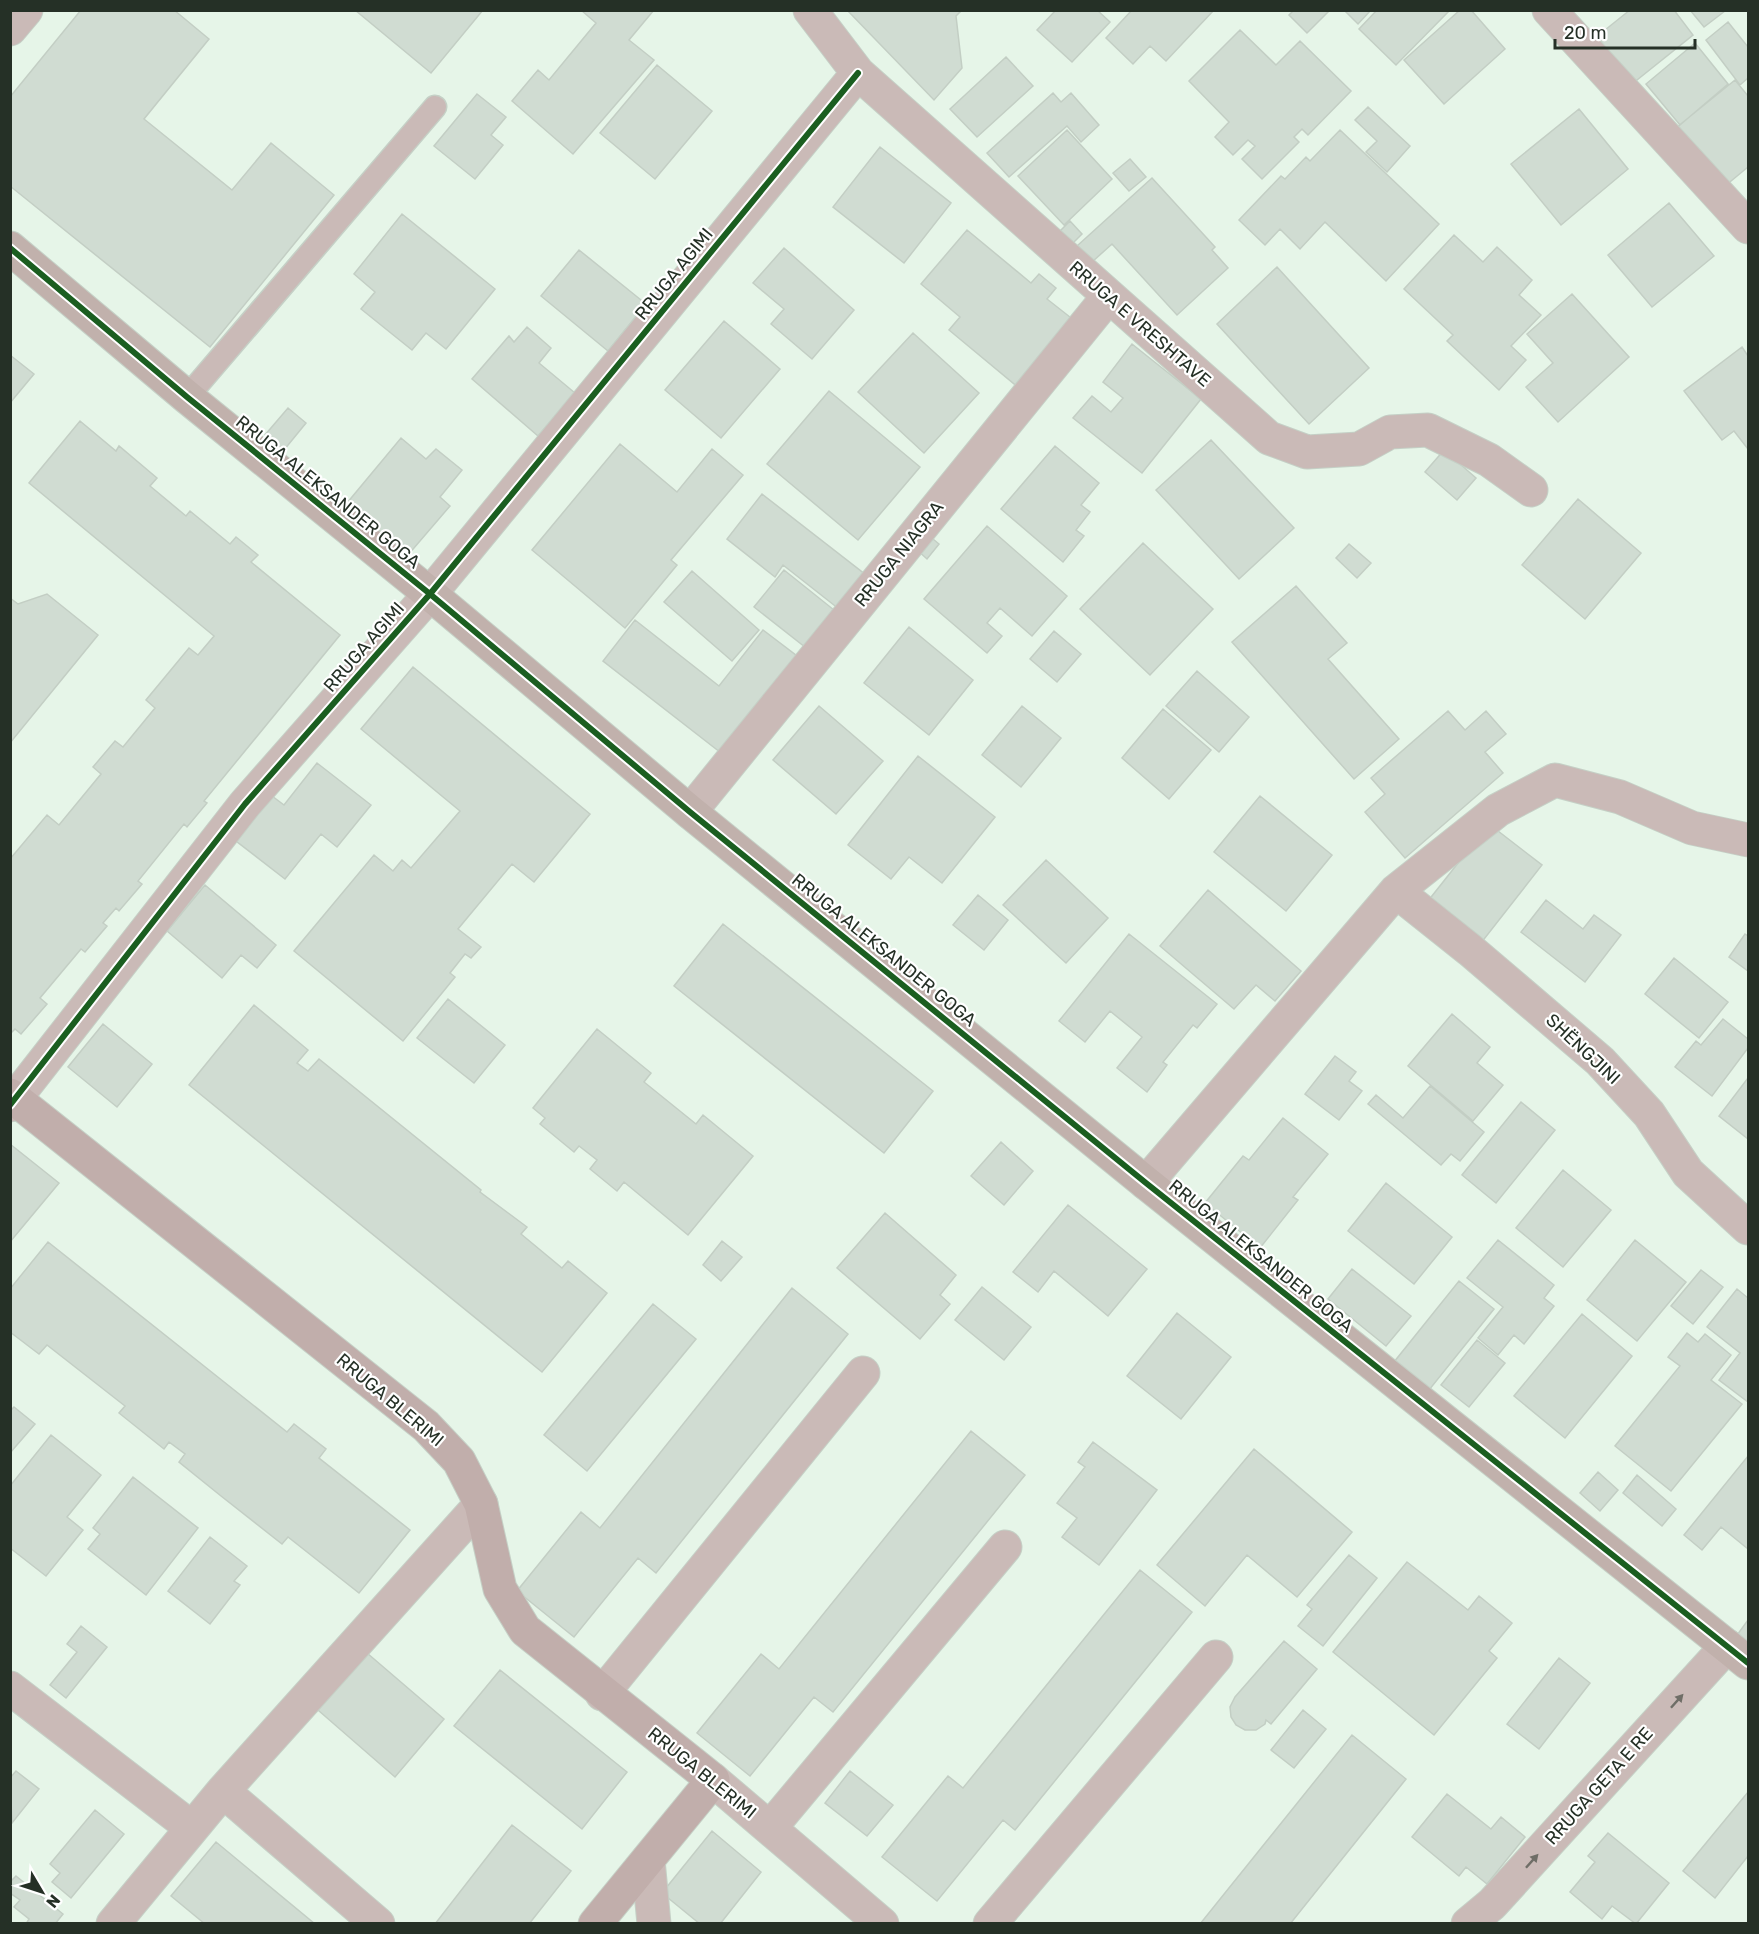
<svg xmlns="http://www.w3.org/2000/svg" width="1759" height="1934" viewBox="0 0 1759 1934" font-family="Rubik,sans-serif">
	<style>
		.building { fill: #d0dcd2; stroke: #c3cec4; stroke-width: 1.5 }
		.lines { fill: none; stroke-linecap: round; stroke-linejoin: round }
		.lane-casing { stroke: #c5d0c6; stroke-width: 25 }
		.street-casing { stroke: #c5d0c6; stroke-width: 35 }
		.secondary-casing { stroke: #c5d0c6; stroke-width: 35 }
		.primary-casing { stroke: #c5d0c6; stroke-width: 35 }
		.lane { stroke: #cabab7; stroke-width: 22 }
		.street { stroke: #cabab7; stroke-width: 33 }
		.secondary { stroke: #c1aeab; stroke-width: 33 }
		.primary { stroke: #c1b1ac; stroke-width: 33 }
		.cycleway-casing { stroke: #fff; stroke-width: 10 }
		.cycleway { stroke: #1b5e20; stroke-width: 6 }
		.oneway { fill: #6f6e67 }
		.labels { text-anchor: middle; stroke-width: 4.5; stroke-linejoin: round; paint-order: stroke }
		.street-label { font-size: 18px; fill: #253026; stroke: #fff }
	</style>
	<rect width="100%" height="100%" fill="#e6f5e8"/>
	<path class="building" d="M 81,10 L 174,10 L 209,39 L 144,119 L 232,190 L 271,143 L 334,195 L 210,347 L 10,186 L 10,97 Z
		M 355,10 L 483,10 L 431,73 Z
		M 581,10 L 654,10 L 629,40 L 654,60 L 573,154 L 512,101 L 538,70 L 549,80 L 596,23 Z
		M 847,10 L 962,10 L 956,16 L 962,68 L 934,100 Z
		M 1056,10 L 1097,10 L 1110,22 L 1072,62 L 1037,30 Z
		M 1132,10 L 1214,10 L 1166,61 L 1150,46 L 1133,64 L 1106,38 Z
		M 1294,10 L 1330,10 L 1307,33 L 1289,15 Z
		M 1344,10 L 1371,10 L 1358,24 Z
		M 1377,10 L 1450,10 L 1396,65 L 1359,29 Z
		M 1460,10 L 1471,10 L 1505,49 L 1444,104 L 1404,60 Z
		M 1630,10 L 1674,10 L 1693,35 L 1632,84 L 1595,38 Z
		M 1690,10 L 1725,10 L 1725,11 L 1704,27 Z
		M 1728,22 L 1748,47 L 1748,78 L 1740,85 L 1706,40 Z
		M 1240,30 L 1276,65 L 1300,41 L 1351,91 L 1308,135 L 1302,129 L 1294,137 L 1299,142 L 1262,179 L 1242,159 L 1255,146 L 1248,140 L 1233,155 L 1215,137 L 1229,122 L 1189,81 Z
		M 1695,43 L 1728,84 L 1680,125 L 1646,84 Z
		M 1006,57 L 1033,86 L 977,137 L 950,109 Z
		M 657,65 L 712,111 L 655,179 L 600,133 Z
		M 1735,80 L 1748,96 L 1748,167 L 1725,186 L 1677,127 Z
		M 1053,93 L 1061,102 L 1071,93 L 1099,125 L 1081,142 L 1067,126 L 1009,177 L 987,153 Z
		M 477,94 L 506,117 L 491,135 L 503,145 L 475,179 L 434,146 Z
		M 1368,107 L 1410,146 L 1387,172 L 1366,152 L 1377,141 L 1355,120 Z
		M 1579,109 L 1628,169 L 1561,225 L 1511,164 Z
		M 1067,130 L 1112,179 L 1064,225 L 1018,176 Z
		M 1340,130 L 1439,224 L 1386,281 L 1325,222 L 1300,249 L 1280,229 L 1265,245 L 1239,220 L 1281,176 L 1285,179 L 1306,157 L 1310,161 Z
		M 880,147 L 951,203 L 904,263 L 833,207 Z
		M 1130,159 L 1146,177 L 1129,191 L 1113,173 Z
		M 1152,178 L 1215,247 L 1212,250 L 1228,268 L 1177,315 L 1112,244 L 1092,262 L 1077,246 Z
		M 1669,203 L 1714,256 L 1652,307 L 1608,255 Z
		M 402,214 L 495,289 L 446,349 L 426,333 L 412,350 L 361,309 L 375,292 L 354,274 Z
		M 1070,221 L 1082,234 L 1072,244 L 1060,231 Z
		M 967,230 L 1031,283 L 1039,274 L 1056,288 L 1047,299 L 1075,321 L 1019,388 L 949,330 L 960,317 L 921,284 Z
		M 1454,235 L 1483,262 L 1497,247 L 1532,280 L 1519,295 L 1541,315 L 1511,346 L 1526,360 L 1499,390 L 1447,341 L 1453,335 L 1404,289 Z
		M 784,248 L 854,310 L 812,359 L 771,324 L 784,309 L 753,283 Z
		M 579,250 L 646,304 L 608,351 L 541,296 Z
		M 1277,267 L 1369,368 L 1309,424 L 1217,324 Z
		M 1572,294 L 1629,357 L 1558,422 L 1526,387 L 1553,363 L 1527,334 Z
		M 724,321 L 780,369 L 721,438 L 665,390 Z
		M 527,327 L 551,348 L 539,363 L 575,393 L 538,436 L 472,379 L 509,336 L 514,342 Z
		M 913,333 L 979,393 L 924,453 L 858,392 Z
		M 1132,344 L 1201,399 L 1142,473 L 1073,418 L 1092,396 L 1111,412 L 1123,398 L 1103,382 Z
		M 1742,347 L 1748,356 L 1748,449 L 1734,431 L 1722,440 L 1684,391 Z
		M 10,355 L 34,374 L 10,403 Z
		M 829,391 L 920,467 L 858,540 L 767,464 Z
		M 288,408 L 306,423 L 284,450 L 265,435 Z
		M 80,421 L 116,451 L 119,446 L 157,478 L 150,486 L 186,516 L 190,511 L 230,544 L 236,537 L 258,555 L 251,562 L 340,635 L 204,801 L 207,803 L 187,827 L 184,824 L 138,881 L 142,884 L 119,911 L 116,908 L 103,923 L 107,926 L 85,952 L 81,949 L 40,998 L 47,1004 L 21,1034 L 15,1029 L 10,1034 L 10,859 L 47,815 L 59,825 L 101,774 L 93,767 L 115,741 L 123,747 L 155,708 L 146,700 L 189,648 L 198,655 L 214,636 L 29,483 Z
		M 401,438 L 426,459 L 436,449 L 462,470 L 440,497 L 450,506 L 408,555 L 347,503 Z
		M 1211,440 L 1294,528 L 1239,579 L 1156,490 Z
		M 620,444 L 677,492 L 712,449 L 743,475 L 671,560 L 677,565 L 625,628 L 532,550 Z
		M 1055,446 L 1099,483 L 1081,505 L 1090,512 L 1076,530 L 1084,536 L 1063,562 L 1001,509 Z
		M 1444,450 L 1476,478 L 1457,500 L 1425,472 Z
		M 762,494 L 866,575 L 839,609 L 783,565 L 775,577 L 727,539 Z
		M 1578,499 L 1641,553 L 1585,619 L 1522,565 Z
		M 987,526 L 1067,596 L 1032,636 L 1000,608 L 987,623 L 1002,636 L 987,653 L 924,599 Z
		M 927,534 L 939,544 L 927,559 L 915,548 Z
		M 1143,543 L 1213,609 L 1150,675 L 1080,609 Z
		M 1349,544 L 1371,563 L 1357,578 L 1336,558 Z
		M 784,570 L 839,614 L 810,651 L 754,607 Z
		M 692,571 L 759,630 L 732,661 L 664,602 Z
		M 1296,586 L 1347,643 L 1328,659 L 1399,739 L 1354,779 L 1232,642 Z
		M 47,594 L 98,635 L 10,743 L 10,598 L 18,604 Z
		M 635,620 L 719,686 L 763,630 L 801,659 L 725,756 L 603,661 Z
		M 909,627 L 973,680 L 929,735 L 864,683 Z
		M 1054,631 L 1081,654 L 1057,682 L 1030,659 Z
		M 413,667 L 590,814 L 534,882 L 512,864 L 458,929 L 481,947 L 471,958 L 465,954 L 450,973 L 455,977 L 403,1041 L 294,951 L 374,855 L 393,871 L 402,860 L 411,868 L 460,811 L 361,729 Z
		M 1197,671 L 1249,717 L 1219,752 L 1166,706 Z
		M 819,706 L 883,761 L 836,814 L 773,760 Z
		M 1022,706 L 1061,738 L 1021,787 L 982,755 Z
		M 1163,709 L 1211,750 L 1169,799 L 1122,758 Z
		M 1448,711 L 1465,730 L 1486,711 L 1506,734 L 1485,752 L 1503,773 L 1405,858 L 1365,812 L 1385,794 L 1371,778 Z
		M 918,756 L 995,817 L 942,883 L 909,857 L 891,879 L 848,845 Z
		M 317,763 L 371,805 L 337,847 L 321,834 L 285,879 L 236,841 L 272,796 L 284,805 Z
		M 1260,796 L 1332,855 L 1286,911 L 1214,852 Z
		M 1489,824 L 1542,865 L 1481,943 L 1428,901 Z
		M 1046,860 L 1108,918 L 1066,963 L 1003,905 Z
		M 205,885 L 276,945 L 257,968 L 241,955 L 222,978 L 167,931 Z
		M 1208,890 L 1301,971 L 1275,1001 L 1256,985 L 1234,1009 L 1160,946 Z
		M 978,895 L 1008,920 L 984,950 L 953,925 Z
		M 1546,900 L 1583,929 L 1594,915 L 1621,935 L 1585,982 L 1521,932 Z
		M 723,924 L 933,1091 L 884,1153 L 674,986 Z
		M 1129,934 L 1217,1004 L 1197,1028 L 1193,1025 L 1163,1062 L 1167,1065 L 1147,1092 L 1117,1068 L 1142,1037 L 1110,1011 L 1085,1042 L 1059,1021 Z
		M 1745,934 L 1748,936 L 1748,971 L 1729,957 Z
		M 1674,958 L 1728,1002 L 1699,1038 L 1645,994 Z
		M 448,999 L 505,1045 L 474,1083 L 417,1038 Z
		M 254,1005 L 308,1050 L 297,1063 L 308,1071 L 319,1059 L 481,1190 L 480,1192 L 527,1227 L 521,1234 L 562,1268 L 568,1261 L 607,1293 L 542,1372 L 189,1085 Z
		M 1452,1014 L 1490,1047 L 1477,1063 L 1503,1085 L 1473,1121 L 1408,1066 Z
		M 1723,1019 L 1748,1039 L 1748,1048 L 1712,1096 L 1675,1067 L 1696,1041 L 1701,1045 Z
		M 103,1024 L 152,1064 L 117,1107 L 68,1067 Z
		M 597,1029 L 651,1073 L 644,1082 L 696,1124 L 703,1115 L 753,1156 L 688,1235 L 624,1182 L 617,1191 L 590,1169 L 597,1160 L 579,1146 L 574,1152 L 540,1124 L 545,1118 L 533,1108 Z
		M 1335,1056 L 1356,1072 L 1349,1081 L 1362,1091 L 1339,1120 L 1305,1094 Z
		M 1748,1078 L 1748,1139 L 1719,1116 Z
		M 1430,1086 L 1484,1132 L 1460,1161 L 1451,1154 L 1441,1165 L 1368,1104 L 1376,1095 L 1403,1118 Z
		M 1521,1102 L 1555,1130 L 1496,1203 L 1462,1175 Z
		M 1283,1118 L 1328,1154 L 1293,1197 L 1298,1200 L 1260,1248 L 1205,1203 L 1243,1156 L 1249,1160 Z
		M 1001,1142 L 1033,1171 L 1004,1205 L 971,1176 Z
		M 10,1144 L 59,1183 L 10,1242 Z
		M 1563,1170 L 1611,1210 L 1563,1267 L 1516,1228 Z
		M 1386,1183 L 1452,1237 L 1414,1284 L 1348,1231 Z
		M 1068,1205 L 1147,1269 L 1108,1316 L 1054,1271 L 1038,1292 L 1013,1272 Z
		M 885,1213 L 956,1275 L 940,1295 L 950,1304 L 920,1339 L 837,1268 Z
		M 1498,1240 L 1554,1285 L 1544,1298 L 1554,1306 L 1524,1344 L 1514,1335 L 1498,1355 L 1478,1338 L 1503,1307 L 1467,1278 Z
		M 1635,1240 L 1686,1282 L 1637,1341 L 1587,1300 Z
		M 722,1241 L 742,1257 L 721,1281 L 703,1265 Z
		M 48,1242 L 287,1432 L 294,1424 L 326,1449 L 319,1458 L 410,1530 L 359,1593 L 288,1537 L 282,1544 L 221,1496 L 179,1462 L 185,1454 L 169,1442 L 164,1449 L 119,1413 L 125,1406 L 47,1345 L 39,1354 L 10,1332 L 10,1289 Z
		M 1352,1269 L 1411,1316 L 1386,1346 L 1328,1299 Z
		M 1701,1270 L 1723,1287 L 1693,1324 L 1671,1306 Z
		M 1459,1281 L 1494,1309 L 1425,1395 L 1390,1367 Z
		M 982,1287 L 1031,1327 L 1004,1360 L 955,1320 Z
		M 792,1288 L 848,1334 L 656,1573 L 638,1558 L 574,1637 L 517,1591 L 581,1512 L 600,1528 Z
		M 1737,1289 L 1748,1298 L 1748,1402 L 1719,1380 L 1740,1353 L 1707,1327 Z
		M 653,1304 L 696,1339 L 587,1471 L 544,1435 Z
		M 1177,1313 L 1231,1357 L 1181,1419 L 1127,1376 Z
		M 1582,1314 L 1632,1356 L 1565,1438 L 1514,1396 Z
		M 1687,1333 L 1698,1342 L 1705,1334 L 1731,1355 L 1711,1380 L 1742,1404 L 1671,1491 L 1615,1446 L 1680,1366 L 1668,1357 Z
		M 1477,1340 L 1505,1363 L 1469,1407 L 1441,1385 Z
		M 14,1407 L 35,1424 L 10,1453 L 10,1411 Z
		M 971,1431 L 1025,1475 L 833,1712 L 814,1697 L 750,1776 L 697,1733 L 761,1654 L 779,1669 Z
		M 51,1435 L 101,1475 L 67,1517 L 83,1530 L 46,1576 L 10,1548 L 10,1486 Z
		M 1093,1442 L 1157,1490 L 1099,1565 L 1062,1537 L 1077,1518 L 1057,1503 L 1085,1467 L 1078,1462 Z
		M 1254,1449 L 1352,1532 L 1297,1597 L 1247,1555 L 1205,1606 L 1157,1565 Z
		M 1748,1456 L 1748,1549 L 1721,1527 L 1702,1550 L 1684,1535 Z
		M 1598,1472 L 1618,1490 L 1600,1511 L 1580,1493 Z
		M 1637,1475 L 1676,1509 L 1662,1526 L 1623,1493 Z
		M 133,1477 L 198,1528 L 146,1595 L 88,1549 L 100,1534 L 93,1528 Z
		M 210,1537 L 247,1566 L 234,1581 L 240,1585 L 210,1624 L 168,1591 Z
		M 1349,1555 L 1377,1578 L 1323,1646 L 1298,1626 L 1312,1609 L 1307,1605 Z
		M 1407,1562 L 1468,1610 L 1479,1596 L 1512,1623 L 1489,1651 L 1497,1658 L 1434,1735 L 1333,1652 Z
		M 1140,1570 L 1192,1612 L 1015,1830 L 1003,1820 L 937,1901 L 882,1857 L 948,1776 L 963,1788 Z
		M 1748,1620 L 1748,1644 L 1737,1635 Z
		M 81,1626 L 107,1647 L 66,1698 L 50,1685 L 77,1652 L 67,1644 Z
		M 1284,1641 L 1317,1669 L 1271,1724 L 1266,1720 L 1265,1724 L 1256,1730 L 1245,1730 L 1236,1725 L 1231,1717 L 1230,1707 L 1235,1697 Z
		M 360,1647 L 444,1719 L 395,1777 L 311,1704 Z
		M 1559,1658 L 1590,1683 L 1539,1749 L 1507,1724 Z
		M 500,1670 L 627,1772 L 582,1829 L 454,1726 Z
		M 1303,1710 L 1326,1729 L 1294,1768 L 1271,1750 Z
		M 1352,1735 L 1406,1779 L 1290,1924 L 1200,1924 Z
		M 16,1771 L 39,1789 L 12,1823 L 10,1778 Z
		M 850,1771 L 893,1805 L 867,1836 L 825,1803 Z
		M 1748,1792 L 1748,1856 L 1715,1898 L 1683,1871 Z
		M 1447,1794 L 1491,1829 L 1501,1817 L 1525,1837 L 1487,1884 L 1466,1867 L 1459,1876 L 1412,1837 Z
		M 95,1810 L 124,1834 L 71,1898 L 52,1882 L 60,1873 L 50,1864 Z
		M 512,1825 L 571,1871 L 529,1924 L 435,1924 Z
		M 712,1831 L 761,1872 L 720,1924 L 700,1924 L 662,1893 Z
		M 1608,1833 L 1669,1883 L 1636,1924 L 1612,1906 L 1602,1919 L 1570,1892 L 1595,1862 L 1588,1856 Z
		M 216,1842 L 315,1924 L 205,1924 L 171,1896 Z
		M 16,1876 L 63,1914 L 55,1924 L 26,1924 L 29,1919 L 14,1907 L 20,1900 L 10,1893 L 10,1882 Z"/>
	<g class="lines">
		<g class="lane-casing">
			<path id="lane" d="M 187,397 L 435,107"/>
		</g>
		<g class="street-casing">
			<path id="street" d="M 810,10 L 858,73 L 1269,438 L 1307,452 L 1359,449 L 1390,432 L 1428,430 L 1489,460 L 1531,490
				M 1549,10 L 1748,227
				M 10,29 L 26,10
				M 690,812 L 1108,297
				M 1396,891 L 1470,950 L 1600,1061 L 1649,1114 L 1688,1173 L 1748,1228
				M 10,1105 L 245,804 L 430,594 L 858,73
				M 1146,1183 L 1396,891 L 1498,810 L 1555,780 L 1620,797 L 1692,828 L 1748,840
				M 10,1688 L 192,1828
				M 602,1694 L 863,1373
				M 713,1780 L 882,1924
				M 223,1791 L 378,1924
				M 770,1828 L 1005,1547
				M 648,1860 L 654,1924
				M 113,1924 L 223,1791 L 481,1504
				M 990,1924 L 1216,1657
				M 1468,1924 L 1492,1904 L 1727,1646"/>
		</g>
		<g class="secondary-casing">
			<path id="secondary" d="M 10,1095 L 426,1426 L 459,1461 L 481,1504 L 500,1589 L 525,1630 L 713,1780 L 595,1924"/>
		</g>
		<g class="primary-casing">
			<path id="primary" d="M 10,248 L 187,397 L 430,594 L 690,812 L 1146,1183 L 1748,1663"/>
		</g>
		<use href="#lane" class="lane"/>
		<use href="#street" class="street"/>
		<use href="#secondary" class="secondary"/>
		<use href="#primary" class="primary"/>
		<g class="cycleway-casing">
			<path id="cycleway" d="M 10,248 L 187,397 L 430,594 L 690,812 L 1146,1183 L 1748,1663
				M 10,1105 L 245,804 L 430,594 L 858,73"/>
		</g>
		<use href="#cycleway" class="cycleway"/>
	</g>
	<defs><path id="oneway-solid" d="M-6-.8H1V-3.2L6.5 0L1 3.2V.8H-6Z" transform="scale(1.5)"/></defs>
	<g class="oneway">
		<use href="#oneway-solid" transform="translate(1677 1701) rotate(-48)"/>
		<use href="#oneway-solid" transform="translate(1532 1861) rotate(-48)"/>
	</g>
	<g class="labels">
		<g class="street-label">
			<text transform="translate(674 274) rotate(-51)" y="6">RRUGA AGIMI</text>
			<text transform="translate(1140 324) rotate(41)" y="6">RRUGA E VRESHTAVE</text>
			<text transform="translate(328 492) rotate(39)" y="6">RRUGA ALEKSANDER GOGA</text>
			<text transform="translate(899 554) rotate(-51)" y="6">RRUGA NIAGRA</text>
			<text transform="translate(364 647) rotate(-49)" y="6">RRUGA AGIMI</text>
			<text transform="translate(884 950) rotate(39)" y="6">RRUGA ALEKSANDER GOGA</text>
			<text transform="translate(1583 1049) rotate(43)" y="6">SHËNGJINI</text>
			<text transform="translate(1261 1256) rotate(39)" y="6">RRUGA ALEKSANDER GOGA</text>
			<text transform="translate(390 1400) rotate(40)" y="6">RRUGA BLERIMI</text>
			<text transform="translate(702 1773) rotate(39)" y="6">RRUGA BLERIMI</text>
			<text transform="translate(1599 1786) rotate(-48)" y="6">RRUGA GETA E RE</text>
		</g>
	</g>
	<rect width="1759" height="1934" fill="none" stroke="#253026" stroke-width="24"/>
	<g transform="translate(42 1892) rotate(129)" stroke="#ffffff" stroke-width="4.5" paint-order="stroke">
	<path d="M0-4.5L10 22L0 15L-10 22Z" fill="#253026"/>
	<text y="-9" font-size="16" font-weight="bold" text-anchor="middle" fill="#253026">N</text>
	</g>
	<path d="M1555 39v9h140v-9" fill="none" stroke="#253026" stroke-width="3"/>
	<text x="1564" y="39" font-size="18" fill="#253026" stroke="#ffffff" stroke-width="4.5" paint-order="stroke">20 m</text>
</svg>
